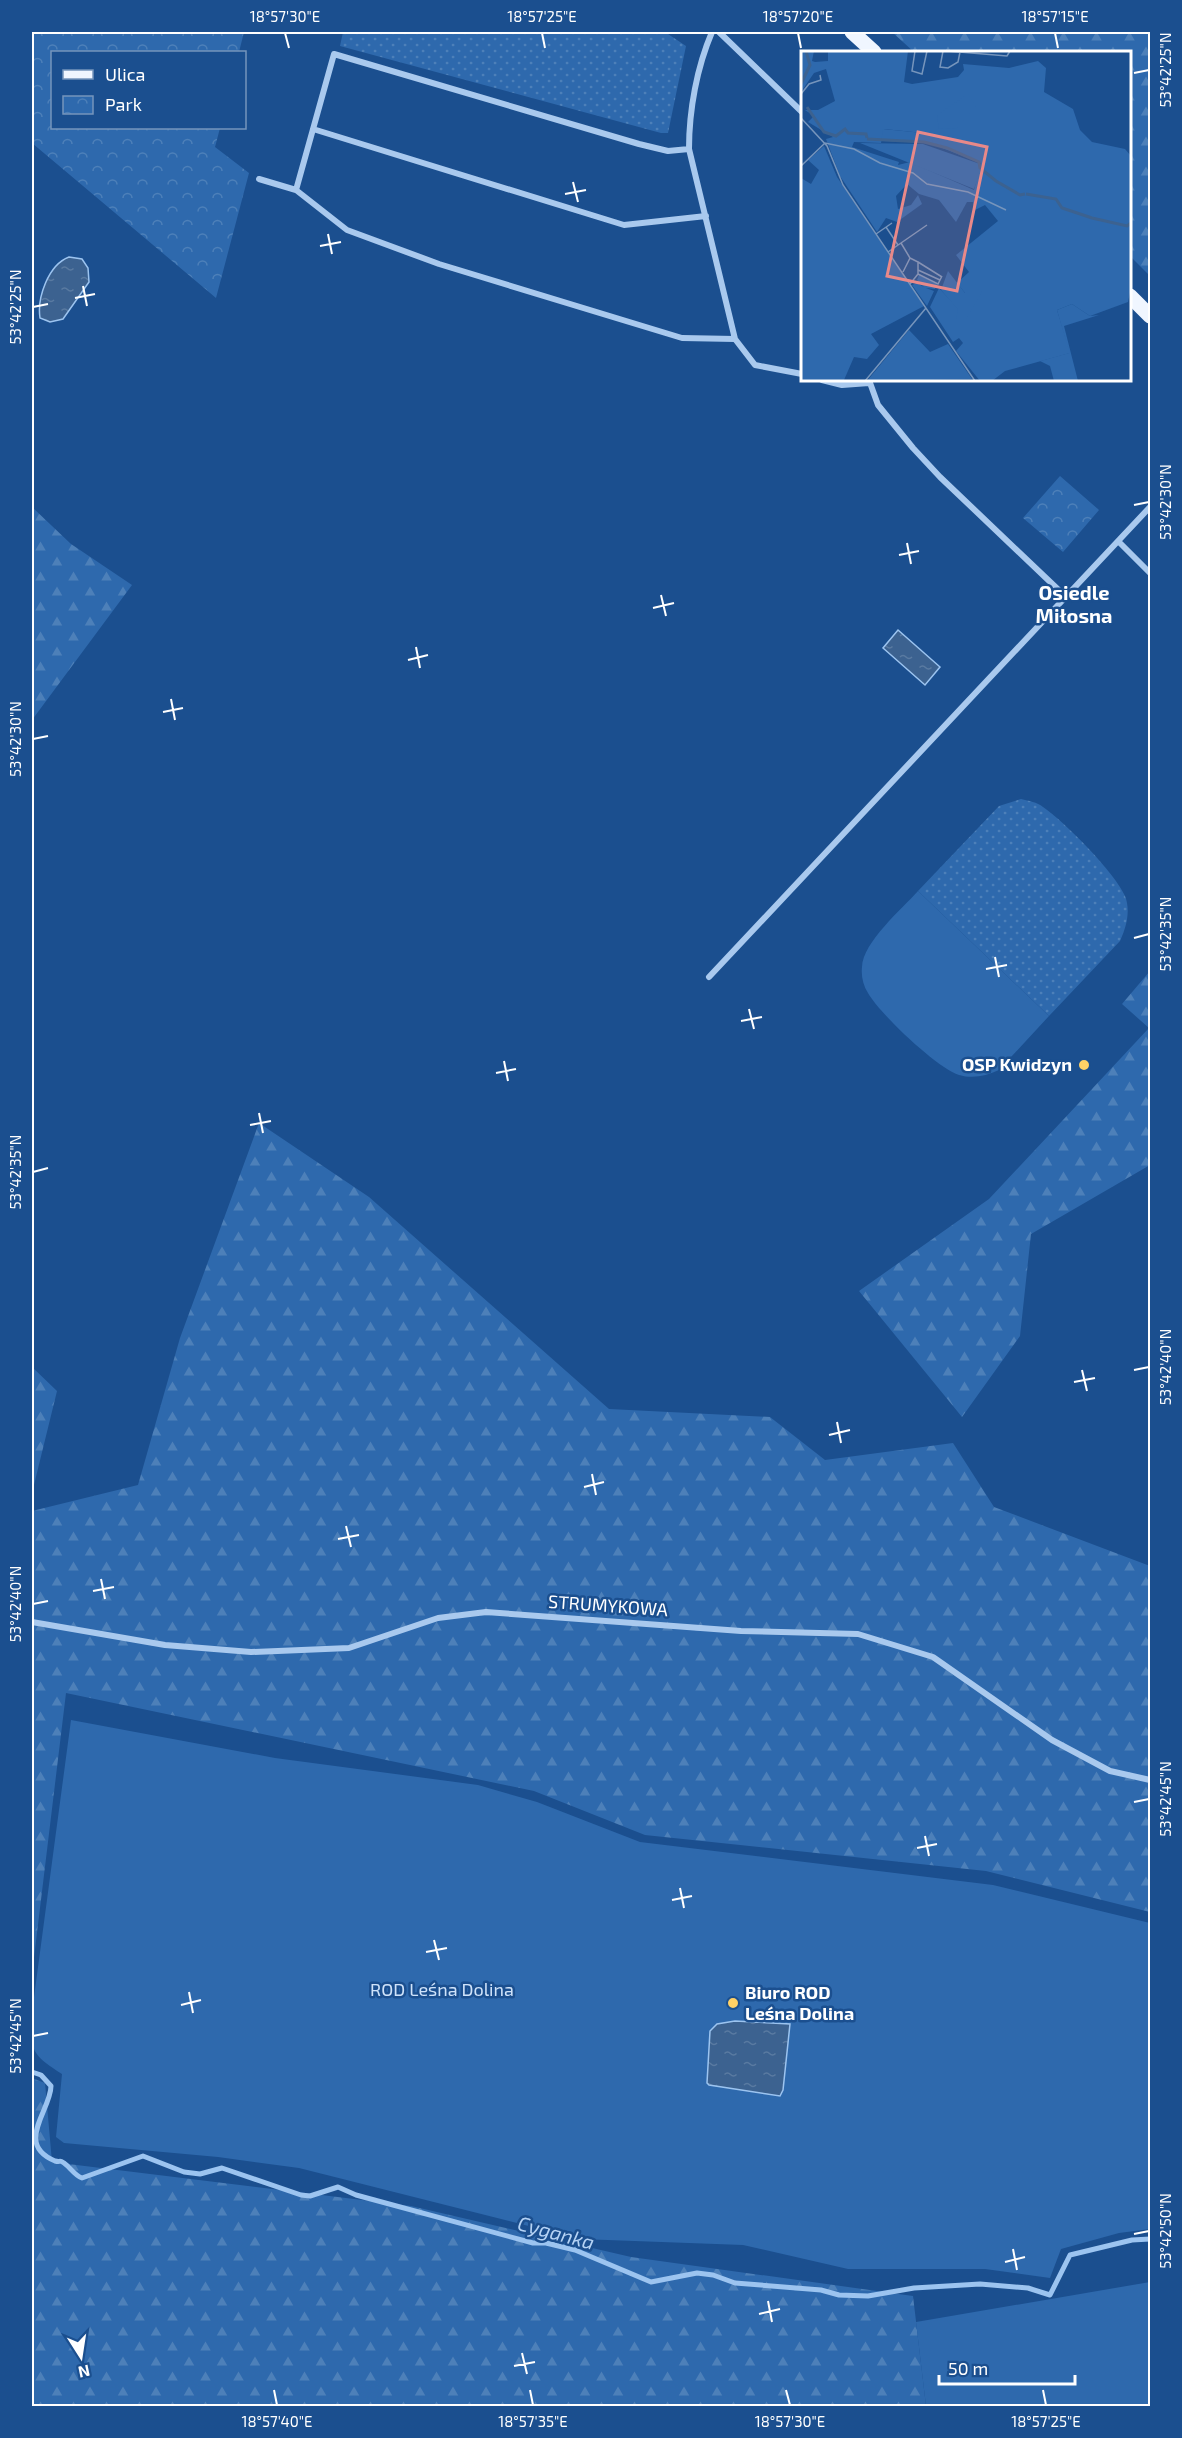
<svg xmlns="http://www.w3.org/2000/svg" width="1182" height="2438" viewBox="0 0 1182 2438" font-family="'Exo 2',sans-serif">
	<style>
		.grass { fill: url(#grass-dots) }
		.forest { fill: url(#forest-firs) }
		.park { fill: url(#park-crowns) }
		.garden { fill: #2e69ad }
		.water { fill: url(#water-ripples); stroke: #9cc4f0; stroke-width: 1.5 }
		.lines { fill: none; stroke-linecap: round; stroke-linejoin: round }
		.stream { stroke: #9cc4f0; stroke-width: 5 }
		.street { stroke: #a9c9ee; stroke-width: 6 }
		.primary { stroke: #f0f6ff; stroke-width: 15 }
		.ticks { fill: none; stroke: #fff; stroke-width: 2 }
		.poi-dot { fill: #ffd166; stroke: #1b4f8f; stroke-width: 2 }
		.labels { text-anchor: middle; stroke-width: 5; stroke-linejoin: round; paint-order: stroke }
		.poi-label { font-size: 18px; font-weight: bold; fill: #fff; stroke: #1b4f8f; text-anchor: end }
		.street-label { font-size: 18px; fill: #fff; stroke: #1b4f8f }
		.park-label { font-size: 18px; fill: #cfe3fa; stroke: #1b4f8f }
		.neighbourhood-label { font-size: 20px; font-weight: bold; fill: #fff; stroke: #1b4f8f }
		.water-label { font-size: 20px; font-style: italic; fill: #b5d3f5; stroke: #1b4f8f }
		.inset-river { fill: none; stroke: #3c6290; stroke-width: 3 }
		.inset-road { fill: none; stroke: #7695bc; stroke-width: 1.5 }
		.view { fill: #e88989; fill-opacity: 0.15; stroke: #e88989; stroke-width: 3 }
		.inset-edge { fill: none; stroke: #fff; stroke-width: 3 }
		.neatline { fill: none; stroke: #fff; stroke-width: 2 }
		.ticks-label { font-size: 15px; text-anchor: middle; fill: #fff }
	</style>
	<defs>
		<pattern id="grass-dots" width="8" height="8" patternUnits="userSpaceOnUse" patternTransform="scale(1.5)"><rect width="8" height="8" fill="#2e69ad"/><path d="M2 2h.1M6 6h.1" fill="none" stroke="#4d80b9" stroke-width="1.8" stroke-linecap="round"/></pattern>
		<pattern id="forest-firs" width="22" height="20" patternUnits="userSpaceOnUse" patternTransform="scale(1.5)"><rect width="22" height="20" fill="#2e69ad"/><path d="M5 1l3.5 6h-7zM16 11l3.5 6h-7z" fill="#4d80b9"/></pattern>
		<pattern id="park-crowns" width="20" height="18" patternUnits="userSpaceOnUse" patternTransform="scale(1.5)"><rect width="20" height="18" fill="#2e69ad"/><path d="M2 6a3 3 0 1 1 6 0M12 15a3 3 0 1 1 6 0" fill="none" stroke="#4d80b9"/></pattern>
		<pattern id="water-ripples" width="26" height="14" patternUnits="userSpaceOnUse" patternTransform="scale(1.5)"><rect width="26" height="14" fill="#3c6290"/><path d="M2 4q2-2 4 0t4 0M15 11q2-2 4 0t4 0" fill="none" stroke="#597aa1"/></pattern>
	</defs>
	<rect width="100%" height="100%" fill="#1b4f8f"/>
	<path class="grass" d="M 343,32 L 665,32 L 686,46 L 668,133 L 661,133 L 340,46 Z
		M 1021,799 C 1029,801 1037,802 1043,807 C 1065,822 1115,873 1125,896 C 1131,911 1126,928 1120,941 L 1049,1016 L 918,891 L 999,806 Z"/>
	<path class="forest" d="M 892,32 L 1150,32 L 1150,276 L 1130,256 L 1130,52 L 914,52 Z
		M 32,507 L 71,544 L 132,585 L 32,720 Z
		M 1150,971 L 1150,1165 L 1031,1234 L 1020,1336 L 962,1417 L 859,1291 L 989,1199 L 1149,1028 L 1122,1004 Z
		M 259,1123 L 369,1197 L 609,1409 L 770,1417 L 825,1460 L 953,1443 L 994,1507 L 1150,1566 L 1150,1912 L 986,1871 L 645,1835 L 534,1791 L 66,1693 L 32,1974 L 32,1511 L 138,1485 L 180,1338 Z
		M 32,1367 L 57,1391 L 32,1493 Z
		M 32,2078 L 45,2083 L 52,2162 L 411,2206 L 631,2257 L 913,2296 L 926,2406 L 32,2406 Z"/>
	<path class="park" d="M 32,32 L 244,32 L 239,52 L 52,52 L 52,128 L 220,128 L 215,147 L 249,173 L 216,298 L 32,143 Z
		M 1060,476 L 1099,510 L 1063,552 L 1023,518 Z"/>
	<path class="garden" d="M 918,891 L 1049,1016 L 999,1070 C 986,1076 973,1079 959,1075 C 937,1068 880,1014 868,993 C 863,985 861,976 862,967 C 863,942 902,909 918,891 Z
		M 71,1720 L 275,1758 L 478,1785 L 537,1802 L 640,1842 L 993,1885 L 1150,1923 L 1150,2229 L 1119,2233 L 1061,2249 L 1050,2278 L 985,2269 L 848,2269 L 743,2245 L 580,2239 L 299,2168 L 218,2157 L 64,2143 L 56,2137 L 62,2074 C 28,2052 32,2051 32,2012 Z
		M 1150,2282 L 1150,2406 L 926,2406 L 916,2322 Z"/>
	<path class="water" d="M 69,257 L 82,259 L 88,268 L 89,282 L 63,319 L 50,322 L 40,318 C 37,298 48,265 69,257 Z
		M 898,630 L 940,667 L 925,685 L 883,648 Z
		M 735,2021 L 790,2024 L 783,2090 L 780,2096 L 709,2085 L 707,2083 L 710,2031 L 717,2024 Z"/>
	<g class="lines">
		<path class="stream" d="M 32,2072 L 41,2075 L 51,2086 C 51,2110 14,2144 55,2161 C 62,2163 58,2159 64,2163 C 71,2168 74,2175 82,2178 L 143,2156 L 184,2172 L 200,2174 L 222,2168 L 301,2195 L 310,2196 L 338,2187 L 356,2195 L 533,2243 L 546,2243 L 575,2250 L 651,2282 L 697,2273 L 713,2275 L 735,2283 L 821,2290 L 839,2295 L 868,2296 L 914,2288 L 980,2284 L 1028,2288 L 1050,2295 L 1070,2255 L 1132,2240 L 1150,2239"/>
		<path class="street" d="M 712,32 C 697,67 689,110 689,149 L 735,339 L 755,365 L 802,374
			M 719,32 L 802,112
			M 313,129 L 624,225 L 706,216
			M 259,179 L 296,190 L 347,230 L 439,264 L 682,338 L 735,339
			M 296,190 L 334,54 L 639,144 L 668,151 L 689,149
			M 822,380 L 842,385 L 869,383
			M 869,380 L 878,405 L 913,448 L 940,477 L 1066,597
			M 1118,541 L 1150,573
			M 709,977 L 1150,507
			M 32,1622 L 165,1645 L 251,1652 L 349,1648 L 438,1618 L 486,1612 L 741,1631 L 858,1634 L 933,1657 L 1052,1740 L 1110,1771 L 1150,1780"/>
		<path class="primary" d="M 852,32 L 874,52
			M 1130,296 L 1150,316"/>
	</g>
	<path class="ticks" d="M 285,33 L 289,48M 542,33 L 545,48M 798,33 L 801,48M 1055,33 L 1058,48M 1134,73 L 1149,70M 573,182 L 578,202M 565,194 L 586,190M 328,234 L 332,254M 320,246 L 341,242M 83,286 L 87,306M 75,298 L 95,294M 33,307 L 48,304M 1134,505 L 1149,502M 907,543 L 911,564M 899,555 L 919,551M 661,595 L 666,616M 653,608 L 674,603M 416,647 L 420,668M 408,660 L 428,655M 171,699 L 175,720M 163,712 L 183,708M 33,739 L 48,736M 1134,938 L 1149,934M 995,957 L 999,977M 986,969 L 1007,965M 749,1009 L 754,1029M 741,1021 L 762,1017M 504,1061 L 508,1081M 496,1073 L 516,1069M 259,1113 L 263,1133M 250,1125 L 271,1121M 33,1172 L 48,1168M 1082,1370 L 1087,1391M 1134,1370 L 1149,1367M 1074,1382 L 1095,1378M 837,1422 L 841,1443M 829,1435 L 850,1430M 592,1474 L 596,1495M 584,1487 L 604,1482M 346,1526 L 351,1547M 338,1539 L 359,1535M 101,1579 L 105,1599M 93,1591 L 114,1587M 33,1604 L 48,1601M 1134,1802 L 1149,1799M 925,1836 L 929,1856M 917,1848 L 937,1844M 680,1888 L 684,1908M 672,1900 L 692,1896M 434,1940 L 439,1960M 426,1952 L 447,1948M 189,1992 L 193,2013M 181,2005 L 201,2000M 33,2036 L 48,2033M 1134,2234 L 1149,2231M 1013,2249 L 1017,2270M 1005,2262 L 1025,2257M 768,2301 L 772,2322M 759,2314 L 780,2309M 522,2353 L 527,2374M 514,2366 L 535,2362M 274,2390 L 277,2405M 530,2390 L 533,2405M 786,2390 L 790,2405M 1043,2390 L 1046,2405"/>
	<g class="poi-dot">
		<circle cx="1084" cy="1065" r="6"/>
		<circle cx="733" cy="2003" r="6"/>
	</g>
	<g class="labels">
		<g class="poi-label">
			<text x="1072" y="1071">OSP Kwidzyn</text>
			<text x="745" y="1999" text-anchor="start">Biuro ROD<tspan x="745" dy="21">Leśna Dolina</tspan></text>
		</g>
		<g class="street-label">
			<text transform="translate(608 1606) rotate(4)" y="6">STRUMYKOWA</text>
		</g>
		<g class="park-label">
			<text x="442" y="1996">ROD Leśna Dolina</text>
		</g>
		<g class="neighbourhood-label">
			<text x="1074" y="600">Osiedle<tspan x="1074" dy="23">Miłosna</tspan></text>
		</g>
		<g class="water-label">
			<text transform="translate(556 2233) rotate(15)" y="7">Cyganka</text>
		</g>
	</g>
	<g transform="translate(801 51)">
		<rect width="330" height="330" fill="#1b4f8f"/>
		<path d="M 118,224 L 136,233 L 134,238 L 125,237 L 133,240 L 126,255 L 111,234 L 116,232 L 123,236 L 116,229 ZM 271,253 L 289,265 L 298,264 L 263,275 L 277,330 L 253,330 L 249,315 L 239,310 L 268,302 L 256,259 Z" fill="#2e69ad"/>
		<path d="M 0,0 L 13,0 L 11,10 L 14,11 L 27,10 L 27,0 L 107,0 L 103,31 L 111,33 L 157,26 L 163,19 L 162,13 L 208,17 L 237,10 L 245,17 L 243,41 L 272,58 L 279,79 L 291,91 L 324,98 L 330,105 L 330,237 L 327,251 L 289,265 L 271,253 L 256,259 L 269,302 L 204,320 L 191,330 L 179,330 L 155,300 L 162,292 L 158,287 L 152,291 L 129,256 L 138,237 L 164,265 L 164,242 L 156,232 L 168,221 L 155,204 L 197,170 L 184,154 L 172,160 L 172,151 L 166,151 L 155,171 L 138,149 L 118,143 L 106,133 L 95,145 L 97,158 L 110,154 L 117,144 L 121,153 L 96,171 L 85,167 L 76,181 L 39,125 L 25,88 L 32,86 L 7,71 L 13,65 L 4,59 L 17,59 L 34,50 L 25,18 L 13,22 L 0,41 ZM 83,78 L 131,83 L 131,93 L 180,112 L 173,139 L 109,111 L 97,114 L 98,111 L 51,96 L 53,91 L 80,92 ZM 23,95 L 36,126 L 123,255 L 70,283 L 78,294 L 66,308 L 53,306 L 43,329 L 0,330 L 0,127 L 10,133 L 18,119 L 7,109 ZM 108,279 L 129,301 L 147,293 L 171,328 L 66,330 Z" fill="#2e69ad" fill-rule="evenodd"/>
		<path d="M 167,43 L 175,55 L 156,77 L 138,78 L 136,64 ZM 147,220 L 164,242 L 174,233 L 181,241 L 165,268 L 155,268 L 157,259 L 140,239 Z" fill="#2e69ad"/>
		<path d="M 82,78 L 132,83 L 131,92 L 80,90 ZM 59,92 L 122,93 L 179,113 L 180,119 L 173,138 Z" fill="#2e69ad"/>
		<path class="inset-river" d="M 0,33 L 9,14 L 5,0M 6,56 L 23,81 L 35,85 L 44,78 L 47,82 L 65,83 L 66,87M 66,88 L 123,91 L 146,97 L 178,111 L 179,117 L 195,130 L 219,144 L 224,143M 225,143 L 255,148 L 261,157 L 291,167 L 326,175 L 330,172"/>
		<path class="inset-road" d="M 114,0 L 111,20 L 121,23 L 126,0M 142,0 L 139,16 L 147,17 L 157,11 L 159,1M 146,0 L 206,5 L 209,0M 0,43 L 8,33 L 20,29 L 19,24M 0,67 L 26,95 L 42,134 L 174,330M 0,115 L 24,92 L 53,98 L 79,112 L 112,122 L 126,133 L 167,141 L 205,159M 85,176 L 97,194M 75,183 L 91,172M 100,192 L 109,207 L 102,221M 87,201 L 126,174M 0,206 L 0,226M 109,207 L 117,211 L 117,223 L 109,233M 117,211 L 141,226M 117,219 L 139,229M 117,223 L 137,233 L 141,225M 64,330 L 125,257"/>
		<path class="view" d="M 117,81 L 186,96 L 156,240 L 86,225 Z"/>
		<rect width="330" height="330" class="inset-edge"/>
	</g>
	<rect width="1182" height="2438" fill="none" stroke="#1b4f8f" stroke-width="66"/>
	<rect x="51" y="51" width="195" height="78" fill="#1b4f8f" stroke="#7695bc" stroke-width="1.5"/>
	<rect x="63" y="70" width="30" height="9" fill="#f0f6ff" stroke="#7695bc" stroke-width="1.5"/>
	<text x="105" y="81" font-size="18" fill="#ffffff">Ulica</text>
	<rect x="63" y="96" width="30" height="18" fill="url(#park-crowns)" stroke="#7695bc" stroke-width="1.5"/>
	<text x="105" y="111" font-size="18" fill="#ffffff">Park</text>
	<g transform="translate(81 2357) rotate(168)" stroke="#1b4f8f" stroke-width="4.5" paint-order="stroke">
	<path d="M0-4.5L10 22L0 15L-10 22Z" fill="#ffffff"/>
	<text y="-9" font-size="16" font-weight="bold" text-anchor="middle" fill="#ffffff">N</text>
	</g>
	<path d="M939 2375v9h136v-9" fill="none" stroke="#ffffff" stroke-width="3"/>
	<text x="948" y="2375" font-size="18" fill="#ffffff" stroke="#1b4f8f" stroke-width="4.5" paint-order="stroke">50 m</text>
	<rect x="33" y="33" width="1116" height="2372" class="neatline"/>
	<g class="ticks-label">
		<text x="285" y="22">18°57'30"E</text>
		<text x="542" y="22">18°57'25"E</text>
		<text x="798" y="22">18°57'20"E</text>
		<text x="1055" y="22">18°57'15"E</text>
		<text transform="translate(1166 70) rotate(-90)" y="5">53°42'25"N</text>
		<text transform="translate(16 307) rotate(-90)" y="5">53°42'25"N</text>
		<text transform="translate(1166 502) rotate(-90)" y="5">53°42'30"N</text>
		<text transform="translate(16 739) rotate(-90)" y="5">53°42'30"N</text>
		<text transform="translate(1166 934) rotate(-90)" y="5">53°42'35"N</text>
		<text transform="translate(16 1172) rotate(-90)" y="5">53°42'35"N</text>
		<text transform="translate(1166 1367) rotate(-90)" y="5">53°42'40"N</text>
		<text transform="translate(16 1604) rotate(-90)" y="5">53°42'40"N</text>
		<text transform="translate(1166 1799) rotate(-90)" y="5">53°42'45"N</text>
		<text transform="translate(16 2036) rotate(-90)" y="5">53°42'45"N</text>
		<text transform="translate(1166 2231) rotate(-90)" y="5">53°42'50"N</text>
		<text x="277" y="2427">18°57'40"E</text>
		<text x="533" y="2427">18°57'35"E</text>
		<text x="790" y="2427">18°57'30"E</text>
		<text x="1046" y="2427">18°57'25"E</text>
	</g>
</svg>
